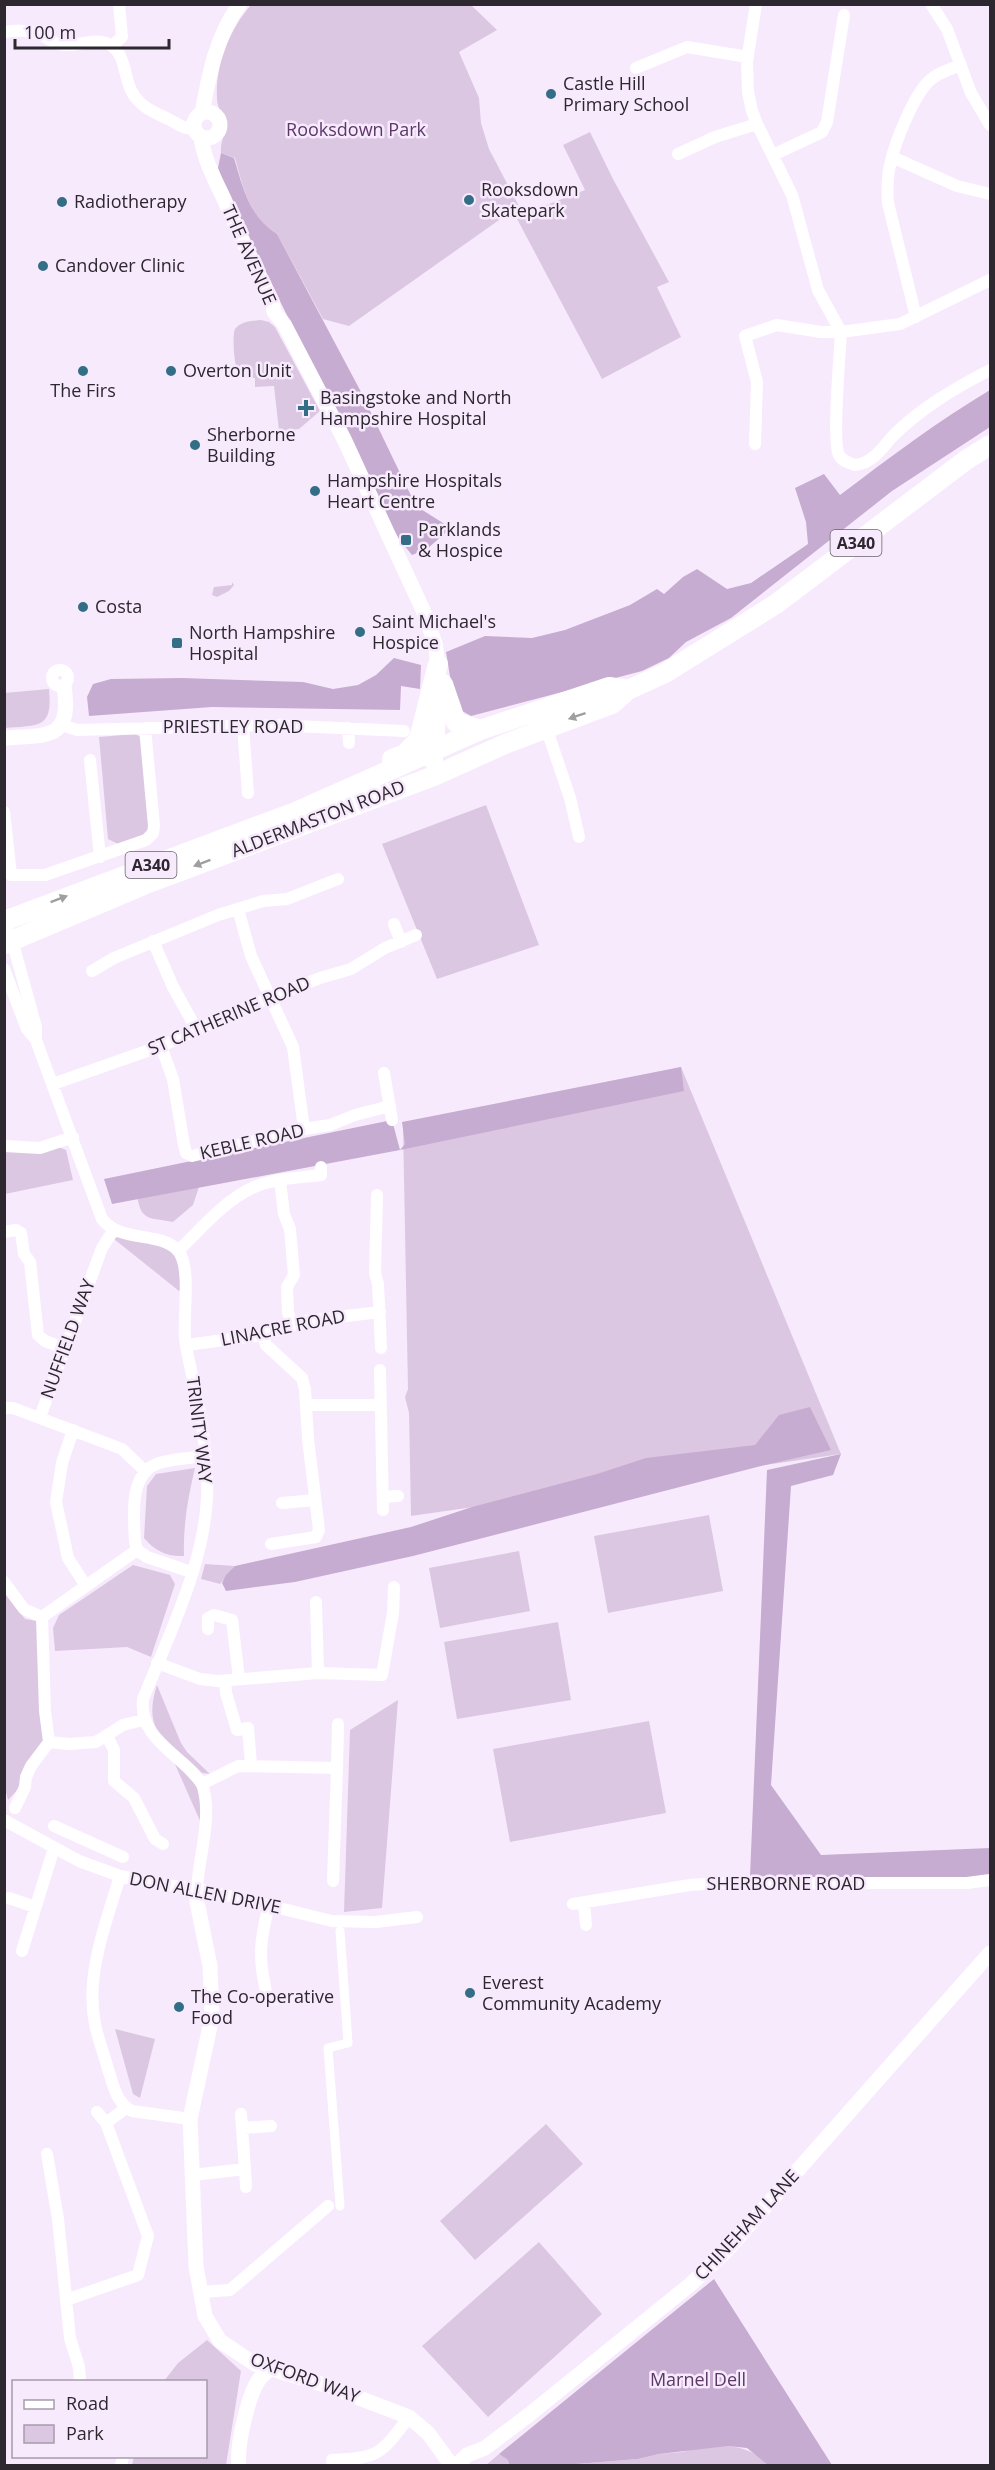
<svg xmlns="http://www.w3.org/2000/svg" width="995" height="2470" viewBox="0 0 995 2470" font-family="'Open Sans',sans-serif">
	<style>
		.green { fill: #dcc7e3 }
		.forest { fill: #c7acd1 }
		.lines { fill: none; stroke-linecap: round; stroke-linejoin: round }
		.pedestrian { stroke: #fff; stroke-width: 9 }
		.minor { stroke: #fff; stroke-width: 12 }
		.tertiary { stroke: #fff; stroke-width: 15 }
		.primary { stroke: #fff; stroke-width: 20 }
		.oneway { fill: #a09ea1 }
		.poi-dot { fill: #346e86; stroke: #f8eafd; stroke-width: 2 }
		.labels { text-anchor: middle; stroke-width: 5; stroke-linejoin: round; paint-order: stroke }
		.shield { fill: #f8eafd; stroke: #6a626d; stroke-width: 1.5 }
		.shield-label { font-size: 16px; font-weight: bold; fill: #2d272f }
		.poi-label { font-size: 18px; fill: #2d272f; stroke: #f8eafd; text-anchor: start }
		.park-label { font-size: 18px; fill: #5c3768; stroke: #f8eafd }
		.street-label { font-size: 18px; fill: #2d272f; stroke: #f8eafd }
	</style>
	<rect width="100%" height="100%" fill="#f8eafd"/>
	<path class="green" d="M 251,5 L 471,5 L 497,30 L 459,52 L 479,98 L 481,123 L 489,149 L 519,206 L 349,326 L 323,319 L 277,234 C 249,216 243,188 235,158 L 221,153 C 220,142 225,136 225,126 C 225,116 217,109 217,99 C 215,66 229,30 251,5 Z
		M 590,132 L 613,179 L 669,282 L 657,287 L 681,337 L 602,379 L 516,217 L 585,190 L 563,145 Z
		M 261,320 L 269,322 L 275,327 L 320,411 L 299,429 L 279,431 L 274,386 L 255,387 L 255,378 C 249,378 242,378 238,372 C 234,366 232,335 235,329 C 241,321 252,321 261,320 Z
		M 232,582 L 234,585 L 229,591 L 217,597 L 212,595 L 214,587 L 232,585 Z
		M 49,689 C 53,729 39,725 5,728 L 4,693 Z
		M 135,734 L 141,737 L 150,828 L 146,834 L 118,844 L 108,839 L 99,737 Z
		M 486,805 L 539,945 L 437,979 L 382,844 Z
		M 681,1067 L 841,1454 L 411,1516 L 409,1413 L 405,1397 L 408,1389 L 403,1127 Z
		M 56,1146 L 66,1150 L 73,1180 L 5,1194 L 4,1149 Z
		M 200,1184 L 193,1205 L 173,1222 C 149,1217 141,1222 137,1195 Z
		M 120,1235 L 172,1249 L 180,1262 L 181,1289 L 179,1291 L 114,1239 Z
		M 195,1468 C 188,1497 183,1525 184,1556 C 167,1557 155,1551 144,1538 L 147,1486 L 156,1474 Z
		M 709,1515 L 723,1591 L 608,1613 L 594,1536 Z
		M 519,1551 L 530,1611 L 440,1628 L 429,1568 Z
		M 205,1564 L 235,1566 L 220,1584 L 201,1579 Z
		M 133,1565 L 170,1575 L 175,1584 L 151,1657 L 127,1647 L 55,1651 L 53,1628 L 59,1615 Z
		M 4,1592 L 25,1619 L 37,1621 L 44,1740 L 20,1779 L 21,1786 L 8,1800 L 4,1784 Z
		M 558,1622 L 571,1700 L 457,1719 L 444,1642 Z
		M 157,1685 L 181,1743 L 187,1752 L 210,1774 L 202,1773 C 172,1741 140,1737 157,1685 Z
		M 398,1700 L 382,1908 L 344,1912 L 350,1730 Z
		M 649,1721 L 666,1813 L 510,1842 L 493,1749 Z
		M 174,1762 C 200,1786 202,1787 201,1823 Z
		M 115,2029 L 155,2039 L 140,2098 L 133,2094 Z
		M 546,2124 L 583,2164 L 475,2260 L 440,2221 Z
		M 539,2242 L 602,2314 L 488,2417 L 422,2346 Z
		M 207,2340 L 241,2371 L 226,2465 L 132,2465 L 134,2457 L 206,2456 L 206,2382 L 164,2381 L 178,2363 Z
		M 707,2446 C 732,2445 750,2446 768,2465 L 552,2466 L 638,2459 L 659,2454 L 682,2452 Z
		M 499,2454 L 508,2460 L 509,2465 L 485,2466 Z"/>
	<path class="forest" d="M 221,153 L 234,158 C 243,188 249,216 277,234 L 360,390 L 416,506 L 451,528 L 427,549 L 412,555 L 399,539 L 385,515 L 226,191 L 218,168 Z
		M 990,390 L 990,427 L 892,491 L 731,618 L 686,642 L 669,658 L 642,671 L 471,716 L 455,707 L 446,652 L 485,636 L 532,638 L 565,630 L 630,605 L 657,589 L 664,594 L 683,577 L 697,569 L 727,589 L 751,583 L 808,544 L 806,522 L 795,488 L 824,474 L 840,495 C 889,458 938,421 990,390 Z
		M 394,658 L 421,665 L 420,689 L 401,686 L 400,710 L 212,707 L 89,716 L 87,697 L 93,684 L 111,679 L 182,678 L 303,682 L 333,689 L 358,685 L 376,675 Z
		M 681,1067 L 684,1091 L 400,1150 L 112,1204 L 104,1179 L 392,1120 L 400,1150 L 405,1144 L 402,1122 Z
		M 810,1407 L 831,1450 L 761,1466 L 413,1556 L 295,1582 L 226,1591 L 222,1583 L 226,1575 L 235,1566 L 411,1527 L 472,1507 L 597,1474 L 646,1458 L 755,1445 L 779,1415 Z
		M 841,1454 L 833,1475 L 791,1486 L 771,1785 L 821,1855 L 990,1848 L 990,1875 L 958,1880 L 750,1876 L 767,1470 Z
		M 714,2279 L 832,2465 L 768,2465 L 747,2448 L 728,2446 L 659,2454 L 638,2459 L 552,2466 L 509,2465 L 508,2460 L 499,2454 Z"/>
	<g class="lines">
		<path class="pedestrian" d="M 340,1931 L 348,2043 L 328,2048 L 340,2206"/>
		<path class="minor" d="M 756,4 L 747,61 L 748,92 L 752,111 L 757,124 L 792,195 L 818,290 L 841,332
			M 931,4 L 947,29 L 971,93 L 990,125
			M 4,32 C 18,30 28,30 41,35 C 49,39 56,45 66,45 C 82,46 97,36 112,46 C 126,56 124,78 132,92 C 140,107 154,112 168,119 C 177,123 184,130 194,128
			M 112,46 L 122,37 L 119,4
			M 636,68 L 687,47 L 748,57
			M 678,154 L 715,137 L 757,124
			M 773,155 L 822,132 L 827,122 L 844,15
			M 892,157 L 957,186 L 990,194
			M 916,317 L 888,203 C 887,189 887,175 891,161 C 896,140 913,97 929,81 C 937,73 950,69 961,65
			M 841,332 C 840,353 832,442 839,455 C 842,461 849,463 855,465 C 872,463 881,450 891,438 C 919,409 955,388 990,370
			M 755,444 L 757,382 L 745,336 L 777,325 L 821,332 L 841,332 L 900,324 L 990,280
			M52 678a8 8 0 1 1 16 0a8 8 0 1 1-16 0Z
			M 62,725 L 77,730 L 273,725 L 404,731
			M 243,726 L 248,793
			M 348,728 L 349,743
			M 549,736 L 570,798 L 579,837
			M 90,760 L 100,857
			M 4,812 L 11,875 L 45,875 L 146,840 L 153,833 L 154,826 L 145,728
			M 238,909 L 251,956 L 293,1047 L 304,1129
			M 4,923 L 12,940 L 36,1027 L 36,1040 L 41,1054 L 102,1219 C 121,1244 162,1230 179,1252 C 191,1269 183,1316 185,1338 C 187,1357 193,1377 197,1396 C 202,1423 206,1450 207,1477 C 211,1552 170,1632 143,1699 C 139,1734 171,1750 192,1772 C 196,1777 201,1781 203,1787 C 212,1818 199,1856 197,1888
			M 394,924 L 401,942
			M 153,941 L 173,987 L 197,1030
			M 4,969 L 27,1029 L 36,1040
			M 92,971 L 114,958 L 218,915 L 263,901 L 287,899 L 338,879
			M 161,1046 L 173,1079 L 184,1145 L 186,1153 L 192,1156 L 304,1129 L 330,1125 L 355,1115 L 390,1106
			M 384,1073 L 392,1120
			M 53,1084 L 161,1046 L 271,997 L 320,978 L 351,969 L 385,948 L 416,935
			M 4,1146 L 40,1148 L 73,1137
			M 280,1181 L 284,1214 L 290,1229 L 294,1275 L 287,1287 L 288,1313 L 292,1324
			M 377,1195 L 375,1273 L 378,1284 L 381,1348
			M 4,1232 L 16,1230 L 21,1233 L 24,1254 L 30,1262 L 38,1335 L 45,1341 L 64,1348
			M 178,1251 C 200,1230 224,1201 252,1188 C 273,1178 299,1178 321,1175 L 321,1167
			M 263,1335 L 266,1345 L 302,1378 L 305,1389 L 308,1439 L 319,1530 L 316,1537 L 271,1544
			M 186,1345 L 263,1335 L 304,1321 L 380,1312
			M 380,1370 L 383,1510
			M 306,1405 L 380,1405
			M 4,1408 L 13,1408 L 122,1449 L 145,1471
			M 40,1417 L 102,1248 L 113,1231
			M 73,1430 L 62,1463 L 56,1502 L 68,1558 L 86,1586
			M 383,1497 L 398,1496
			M 282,1503 L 315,1500
			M 191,1572 L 147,1557 L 137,1550 L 135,1542 C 134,1517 128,1473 159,1463 C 173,1459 190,1458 205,1456
			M 4,1582 L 24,1609 L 42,1617
			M 316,1602 L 318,1673
			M 42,1617 L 137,1550
			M 208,1629 L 208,1618 L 214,1615 L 232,1620 L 239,1679
			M 157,1663 L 200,1679 L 218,1681 L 318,1673 L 382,1675 L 393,1613 L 394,1587
			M 225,1681 L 226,1693 L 237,1730 L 248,1728 L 251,1765
			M 107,1736 L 114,1750 L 114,1781 L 134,1798 L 155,1839 L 163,1844
			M 49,1742 L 69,1744 L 96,1742 L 123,1725 L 143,1720
			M 337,1768 L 338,1724
			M 202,1784 L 238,1766 L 337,1768 L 333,1881
			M 15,1808 L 25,1787 L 26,1777 L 31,1766 L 49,1742 L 45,1711 L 42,1617
			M 4,1820 L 79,1861 L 120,1876 L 165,1885 L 197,1888 L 332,1921 L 376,1922 L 417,1917
			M 54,1826 L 123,1857
			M 120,1876 C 106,1923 85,1975 95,2024 C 98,2039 104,2054 108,2069 C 113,2084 116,2103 132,2111 L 190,2119
			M 9,1898 L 35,1907
			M 584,1903 L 586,1925
			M 573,1904 L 690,1885 L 719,1883 L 967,1883 L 990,1880
			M 269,1905 C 259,1944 258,1960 268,2000 L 292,1997
			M 22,1951 L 54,1848
			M 241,2114 L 242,2128
			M 106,2123 L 126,2108
			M 47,2154 L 58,2219 L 70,2338 L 79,2367 L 80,2382
			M 245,2169 L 246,2187
			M 192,2175 L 245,2169 L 242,2128 L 271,2126
			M 201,2292 L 230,2290 L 328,2206
			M 66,2300 L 138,2275 L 148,2236 L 106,2123 L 97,2112
			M 121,2466 L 123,2456
			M 333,2466 L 332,2460 C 380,2458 381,2454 409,2417"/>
		<path class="tertiary" d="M194 125a13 13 0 1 1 26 0a13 13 0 1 1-26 0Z
			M 202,113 C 209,75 216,36 240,4
			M 201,138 C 204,159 215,180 224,199 C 239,234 255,267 272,301 L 274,312 L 284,324 L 344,439 L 423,610 L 435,643 L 438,664
			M 4,738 C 49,735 72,740 64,686
			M 197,1888 L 197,1902 L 210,1966 L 212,2017 L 190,2119 L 196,2266 L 205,2316 L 220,2341 L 255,2364 L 325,2385 L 409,2417 L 428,2433 L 452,2466
			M 239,2466 C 236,2447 248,2397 258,2381 C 261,2376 268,2371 272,2367
			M 456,2466 L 467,2455 L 485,2448 L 530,2414 L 691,2284 L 727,2250 L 990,1953"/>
		<path class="primary" d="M 443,684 L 456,722 L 480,730
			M 392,759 L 405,754 L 419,739 L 438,664
			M 433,760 L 437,700
			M 4,921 L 298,811 L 480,730 L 609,687 L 628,690
			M 4,944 L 146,884 L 434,776 L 505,744 L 612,704 L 628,690 L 665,673 L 776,604 L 966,460 L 990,445"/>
	</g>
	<defs><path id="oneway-solid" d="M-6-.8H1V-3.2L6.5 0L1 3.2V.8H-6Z" transform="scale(1.5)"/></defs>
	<g class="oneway">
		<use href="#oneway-solid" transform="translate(577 716) rotate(161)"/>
		<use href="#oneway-solid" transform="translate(202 863) rotate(159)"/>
		<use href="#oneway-solid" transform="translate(59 899) rotate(-21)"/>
	</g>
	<g class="poi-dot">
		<circle cx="551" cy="94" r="6"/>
		<circle cx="469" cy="200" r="6"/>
		<circle cx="62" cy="202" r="6"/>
		<circle cx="43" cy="266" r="6"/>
		<circle cx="83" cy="371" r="6"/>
		<circle cx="171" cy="371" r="6"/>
		<path d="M303 399h6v6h6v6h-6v6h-6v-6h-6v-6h6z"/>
		<circle cx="195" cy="445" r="6"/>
		<circle cx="315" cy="491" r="6"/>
		<rect x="400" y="534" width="12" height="12" rx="3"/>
		<circle cx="83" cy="607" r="6"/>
		<circle cx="360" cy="632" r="6"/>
		<rect x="171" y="637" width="12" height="12" rx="3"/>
		<circle cx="470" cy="1993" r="6"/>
		<circle cx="179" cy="2007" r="6"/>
	</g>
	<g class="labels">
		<g class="shield">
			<rect x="830.5" y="530" width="51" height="26" rx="4.5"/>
			<rect x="125.5" y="852" width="51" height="26" rx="4.5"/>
		</g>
		<g class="shield-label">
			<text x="856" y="549">A340</text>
			<text x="151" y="871">A340</text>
		</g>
		<g class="poi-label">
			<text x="563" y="90">Castle Hill<tspan x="563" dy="21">Primary School</tspan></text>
			<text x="481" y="196">Rooksdown<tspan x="481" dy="21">Skatepark</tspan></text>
			<text x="74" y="208">Radiotherapy</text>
			<text x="55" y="272">Candover Clinic</text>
			<text x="183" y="377">Overton Unit</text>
			<text x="83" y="397" text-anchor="middle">The Firs</text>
			<text x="320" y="404">Basingstoke and North<tspan x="320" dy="21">Hampshire Hospital</tspan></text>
			<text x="207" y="441">Sherborne<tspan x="207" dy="21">Building</tspan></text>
			<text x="327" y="487">Hampshire Hospitals<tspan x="327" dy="21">Heart Centre</tspan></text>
			<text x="418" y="536">Parklands<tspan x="418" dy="21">&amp; Hospice</tspan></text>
			<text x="95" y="613">Costa</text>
			<text x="372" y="628">Saint Michael's<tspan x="372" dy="21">Hospice</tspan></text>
			<text x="189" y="639">North Hampshire<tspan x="189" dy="21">Hospital</tspan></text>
			<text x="482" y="1989">Everest<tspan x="482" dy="21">Community Academy</tspan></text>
			<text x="191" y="2003">The Co-operative<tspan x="191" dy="21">Food</tspan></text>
		</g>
		<g class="park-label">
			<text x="356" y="136">Rooksdown Park</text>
			<text x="698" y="2386">Marnel Dell</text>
		</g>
		<g class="street-label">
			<text transform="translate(249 255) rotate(66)" y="6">THE AVENUE</text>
			<text x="233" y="733">PRIESTLEY ROAD</text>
			<text transform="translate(318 819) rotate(-21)" y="6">ALDERMASTON ROAD</text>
			<text transform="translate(229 1016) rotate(-23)" y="6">ST CATHERINE ROAD</text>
			<text transform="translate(252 1142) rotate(-13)" y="6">KEBLE ROAD</text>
			<text transform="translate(283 1328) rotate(-11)" y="6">LINACRE ROAD</text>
			<text transform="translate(68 1339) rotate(-70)" y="6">NUFFIELD WAY</text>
			<text transform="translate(199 1430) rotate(83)" y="6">TRINITY WAY</text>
			<text x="786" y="1890">SHERBORNE ROAD</text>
			<text transform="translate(205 1893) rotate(11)" y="6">DON ALLEN DRIVE</text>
			<text transform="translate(747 2225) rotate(-47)" y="6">CHINEHAM LANE</text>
			<text transform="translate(305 2378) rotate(20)" y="6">OXFORD WAY</text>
		</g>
	</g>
	<rect width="995" height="2470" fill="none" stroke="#2d272f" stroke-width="12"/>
	<rect x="12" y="2380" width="195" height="78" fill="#f8eafd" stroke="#a79cab" stroke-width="1.5"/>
	<rect x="24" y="2400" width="30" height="9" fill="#ffffff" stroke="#a79cab" stroke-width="1.5"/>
	<text x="66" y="2410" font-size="18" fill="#2d272f">Road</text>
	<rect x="24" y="2425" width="30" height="18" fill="#dcc7e3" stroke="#a79cab" stroke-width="1.5"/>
	<text x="66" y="2440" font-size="18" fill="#2d272f">Park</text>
	<path d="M15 39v9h154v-9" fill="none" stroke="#2d272f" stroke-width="3"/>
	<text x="24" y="39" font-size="18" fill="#2d272f" stroke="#f8eafd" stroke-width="4.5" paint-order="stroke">100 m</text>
</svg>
